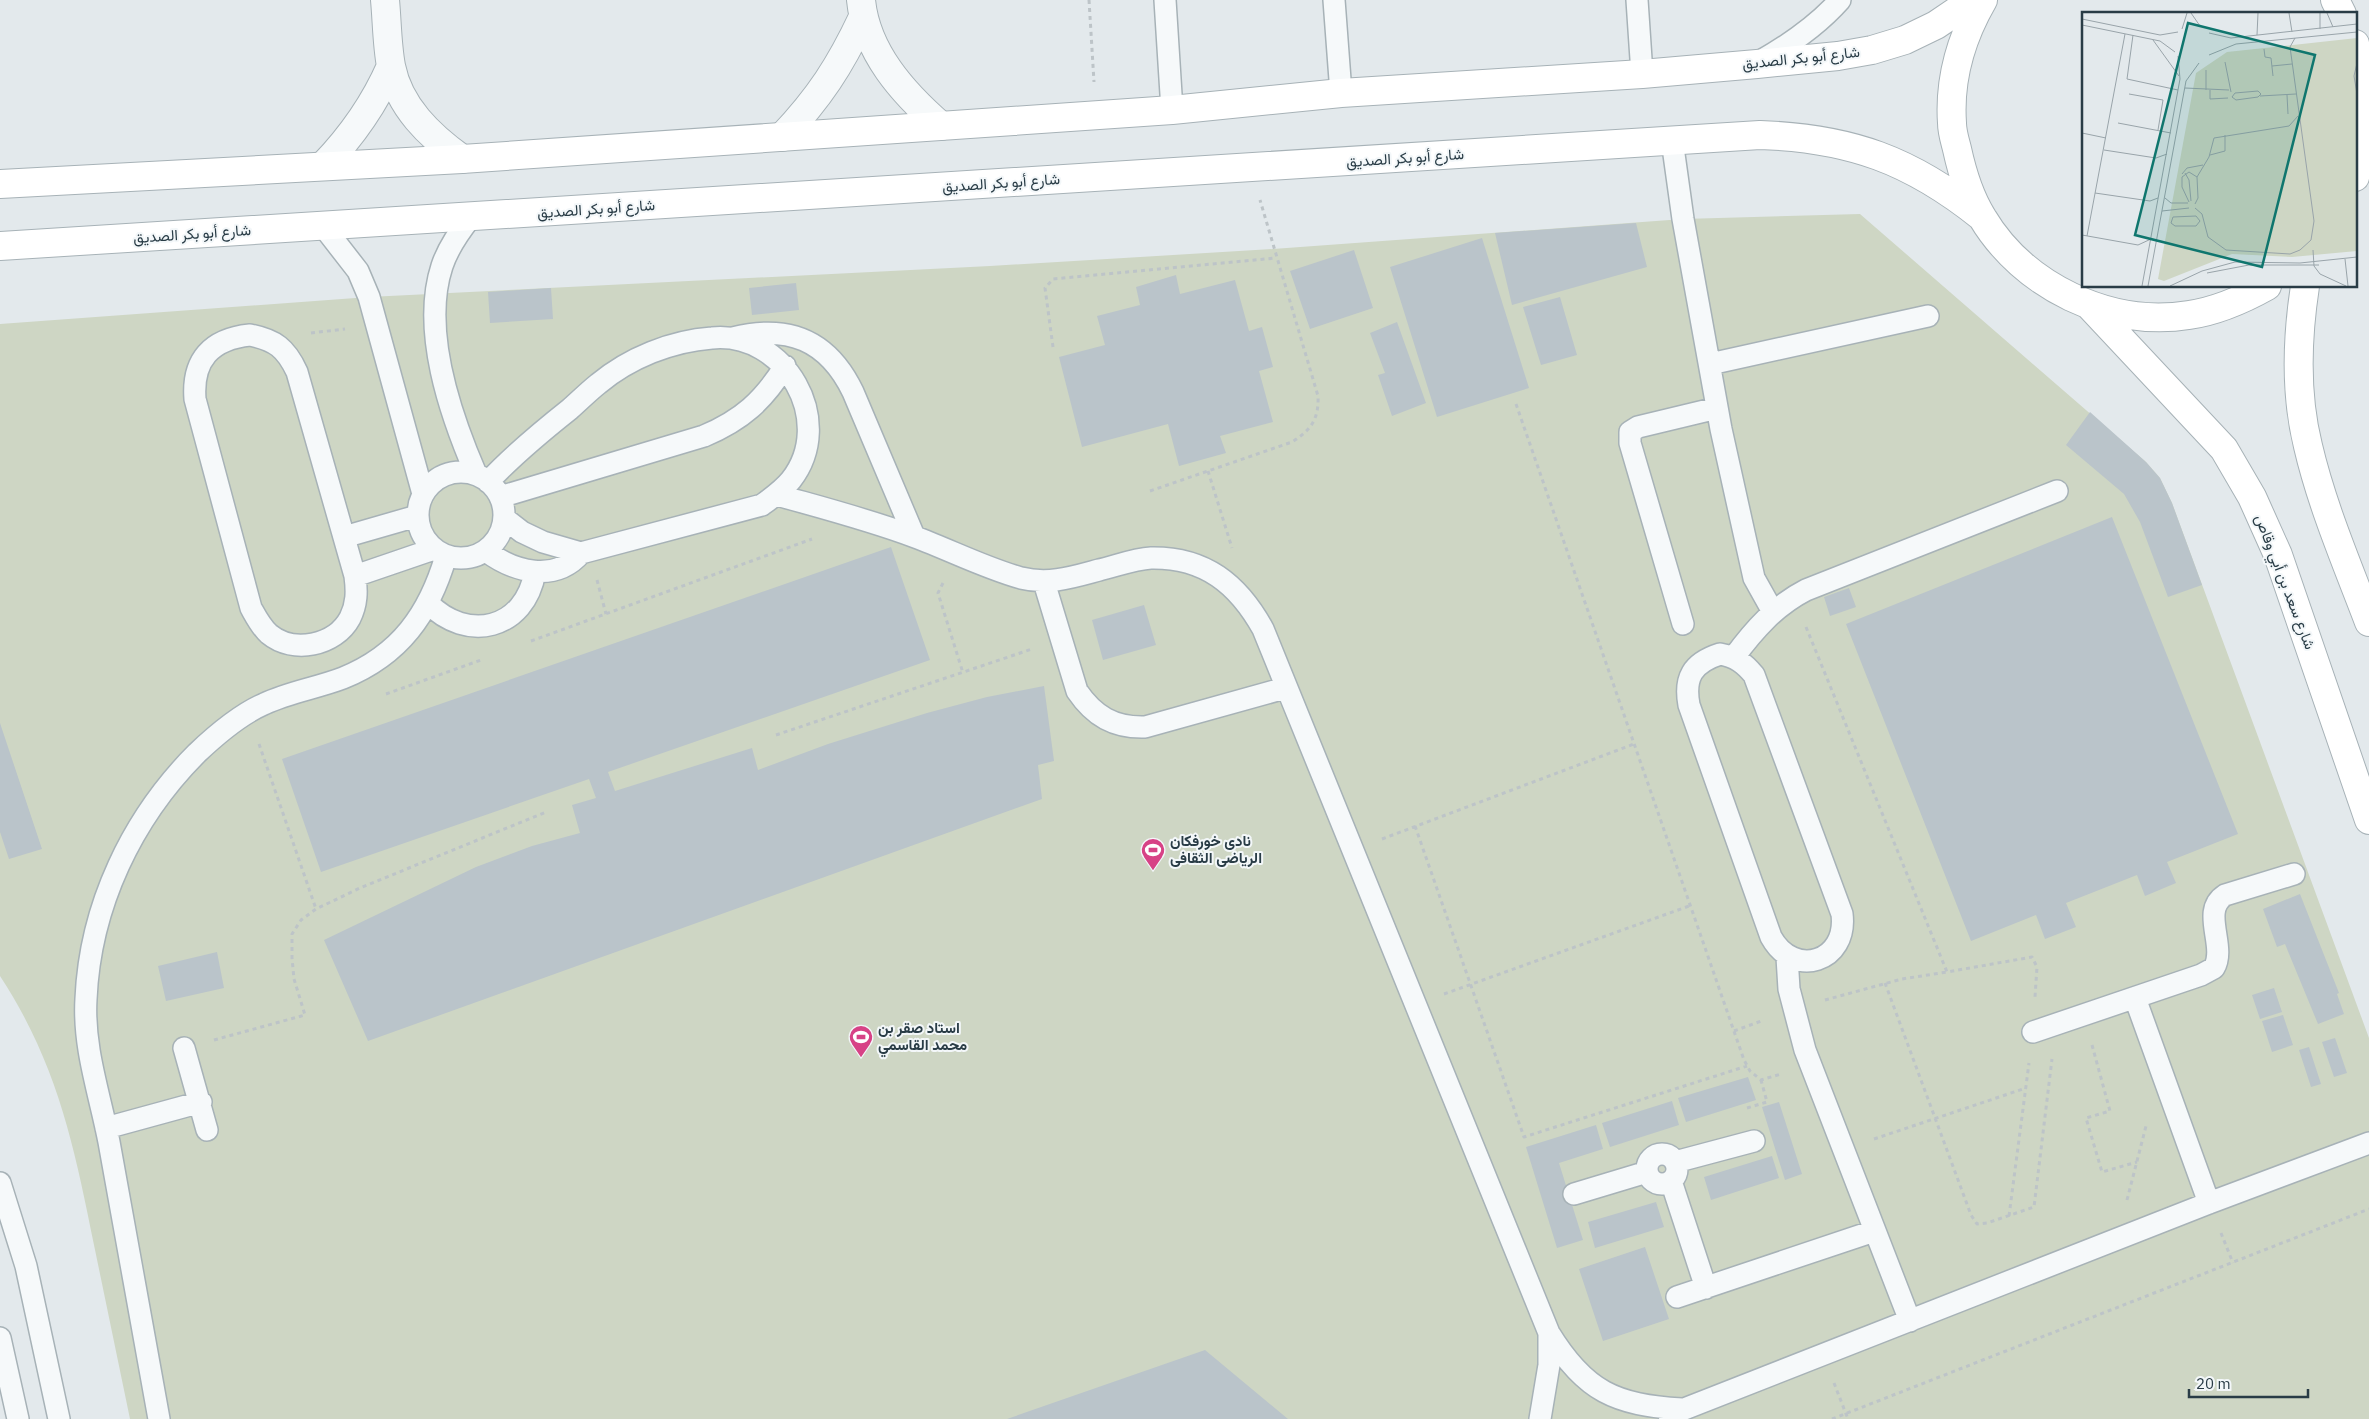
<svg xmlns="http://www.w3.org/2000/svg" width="2369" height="1419" viewBox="0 0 2369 1419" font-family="'IBM Plex Sans',Vazirmatn,sans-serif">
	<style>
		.green { fill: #ced6c4 }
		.building { fill: #bac4ca }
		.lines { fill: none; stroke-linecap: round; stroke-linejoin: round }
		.service-casing { stroke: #a7b2b7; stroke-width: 24 }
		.minor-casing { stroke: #a7b2b7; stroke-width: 30 }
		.secondary-casing { stroke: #a7b2b7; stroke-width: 30 }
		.path { stroke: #bdc4c8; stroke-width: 3; stroke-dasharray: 4 4; stroke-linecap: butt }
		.service { stroke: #f6f9fa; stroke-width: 21 }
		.minor { stroke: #f6f9fa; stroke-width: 28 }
		.secondary { stroke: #fff; stroke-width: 28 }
		.labels { text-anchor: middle; stroke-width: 4; stroke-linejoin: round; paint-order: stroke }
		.street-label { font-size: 15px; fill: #293c46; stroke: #f3f7f9 }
		.poi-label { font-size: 15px; font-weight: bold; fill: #293c46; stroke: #f3f7f9; text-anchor: start }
		.inset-road { fill: none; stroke: #99a4aa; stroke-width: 1 }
		.view { fill: #0f766e; fill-opacity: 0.15; stroke: #0f766e; stroke-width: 2.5 }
		.inset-edge { fill: none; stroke: #293c46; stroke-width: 2.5 }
	</style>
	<rect width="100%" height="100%" fill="#e3e9ec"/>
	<path class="green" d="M 1860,214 L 2146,462 L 2160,478 L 2172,503 L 2369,1038 L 2369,1419 L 130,1419 C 118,1361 106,1303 94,1245 C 74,1145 57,1063 0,976 L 0,324 L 369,297 L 990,266 L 1273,249 L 1683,219 Z"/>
	<path class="building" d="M 1636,223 L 1647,267 L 1512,305 L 1495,233 Z
		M 1482,238 L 1529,388 L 1437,417 L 1390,267 Z
		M 1354,250 L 1373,308 L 1310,329 L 1290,271 Z
		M 1176,275 L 1180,294 L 1235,280 L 1249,331 L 1262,327 L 1273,367 L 1259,371 L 1273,422 L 1220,436 L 1226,453 L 1179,466 L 1168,424 L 1082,447 L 1059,357 L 1105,345 L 1097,316 L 1140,305 L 1136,287 Z
		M 796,283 L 799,310 L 752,315 L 749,288 Z
		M 551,288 L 553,319 L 490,323 L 488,292 Z
		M 1560,297 L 1577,355 L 1541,365 L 1523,307 Z
		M 1397,322 L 1426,403 L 1392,416 L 1378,375 L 1385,373 L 1370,333 Z
		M 2090,412 L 2146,462 L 2160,478 L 2172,503 L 2202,585 L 2168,597 L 2140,522 L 2124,494 L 2066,445 Z
		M 2112,517 L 2238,834 L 2167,862 L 2176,883 L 2145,896 L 2137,875 L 2066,903 L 2076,927 L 2045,939 L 2036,915 L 1971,941 L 1846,624 Z
		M 891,547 L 930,660 L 608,772 L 615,791 L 752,748 L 758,770 L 828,744 L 927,713 L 987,697 L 1044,686 L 1054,761 L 1038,765 L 1042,799 L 368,1041 L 324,940 L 476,867 L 532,846 L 580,833 L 572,805 L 596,798 L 589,779 L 321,872 L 282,759 Z
		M 1849,588 L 1856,607 L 1830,616 L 1824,597 Z
		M 1144,605 L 1156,645 L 1103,660 L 1092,620 Z
		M 0,723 L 42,849 L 9,859 L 0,832 Z
		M 2300,894 L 2339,993 L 2337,994 L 2344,1014 L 2318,1024 L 2285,944 L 2277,947 L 2263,909 Z
		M 217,952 L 224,988 L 166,1001 L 158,966 Z
		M 2274,988 L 2282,1012 L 2260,1019 L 2252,995 Z
		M 2283,1015 L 2293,1045 L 2272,1052 L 2262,1021 Z
		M 2335,1038 L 2347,1073 L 2334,1077 L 2322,1042 Z
		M 2309,1047 L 2321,1084 L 2311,1087 L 2299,1050 Z
		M 1748,1077 L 1756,1100 L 1686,1122 L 1678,1098 Z
		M 1672,1101 L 1679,1125 L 1610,1147 L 1602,1123 Z
		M 1779,1102 L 1802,1174 L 1785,1180 L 1762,1107 Z
		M 1596,1125 L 1603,1149 L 1559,1163 L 1583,1240 L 1557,1248 L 1526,1147 Z
		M 1772,1156 L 1779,1178 L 1711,1200 L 1704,1177 Z
		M 1656,1202 L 1664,1227 L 1595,1248 L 1588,1222 Z
		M 1645,1247 L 1669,1319 L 1603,1341 L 1579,1269 Z
		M 1205,1350 L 1288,1419 L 1007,1419 Z"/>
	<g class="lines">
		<g class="service-casing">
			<path id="service" d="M 1165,0 L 1172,110
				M 1334,0 L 1341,93
				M 1637,0 L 1642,74
				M 1759,62 C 1789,45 1817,26 1840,0
				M 1672,140 L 1683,219 L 1721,429 L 1754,578 L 1773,612
				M 471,217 C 459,232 448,248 442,266 C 421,330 450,414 476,474
				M 323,226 L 358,271 L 369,297 L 423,494
				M 250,335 C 275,340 286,348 297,372 L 355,576 C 357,591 357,604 350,618 C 335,646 293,654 269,634 C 261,627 256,617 251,608 L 195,399 C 192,360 211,339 250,335 Z
				M 733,338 C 788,324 828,340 853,392 L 914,536
				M 1710,364 L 1928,316
				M418 515a43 43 0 1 1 86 0a43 43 0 1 1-86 0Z
				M 488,482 C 513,455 541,432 570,409 C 579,401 588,392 598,384 C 629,358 671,341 712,338 C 785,331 837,421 791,480 C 783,490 773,497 762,505 L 581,553 L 543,542 L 522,532 L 504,518
				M 777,495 C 823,508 870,520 915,537 C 950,550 985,568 1021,578 C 1049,585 1073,577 1099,570 C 1116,566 1134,559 1151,558 C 1205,557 1238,584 1263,629 L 1549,1333 C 1585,1392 1616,1405 1682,1409
				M 500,497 L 704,436 C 742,420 763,401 785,366
				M 344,537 L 417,516
				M 486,551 C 514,572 555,583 581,553
				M 355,576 L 434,549
				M 1044,582 L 1077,691 C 1094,716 1114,728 1145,727 L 1285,688
				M 428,603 C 467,643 525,630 535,572
				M 1683,624 L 1630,443 L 1630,432 L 1638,427 L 1717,408
				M 1720,654 C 1736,657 1744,663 1754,675 L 1842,914 C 1848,962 1794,979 1771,937 L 1689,705 C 1684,678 1692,663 1720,654 Z
				M 1734,657 C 1754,630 1775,606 1806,590 L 2057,491
				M 1787,957 L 1789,989 L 1805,1050 L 1910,1321
				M 2135,998 L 2209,1203
				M 2033,1032 L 2201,975 L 2214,968 C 2227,946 2200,911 2225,895 L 2294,874
				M 184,1048 L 207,1130
				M 106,1128 L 201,1102
				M1647 1169a15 15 0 1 1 30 0a15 15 0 1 1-30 0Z
				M 1675,1162 L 1754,1141
				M 1671,1181 L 1706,1288
				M 0,1183 L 26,1266 L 59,1419
				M 1574,1194 L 1647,1172
				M 1677,1297 L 1874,1231
				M 0,1338 L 18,1419
				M 1669,1415 L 2209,1203 L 2369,1143
				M 159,1419 C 142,1327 126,1234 109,1142 C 100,1095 83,1048 86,999 C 90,906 132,818 197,753 C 217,734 239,715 264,704 C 289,692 317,688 343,678 C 400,655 429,614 446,556
				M 1540,1419 L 1549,1365 L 1549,1335"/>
		</g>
		<g class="minor-casing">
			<path id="minor" d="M 385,0 C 387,21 387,45 391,66 C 399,107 430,136 462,159
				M 861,0 C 866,52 903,93 941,126
				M 782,137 C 819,98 840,66 863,17
				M 323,166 C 352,136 374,105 391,66"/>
		</g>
		<g class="secondary-casing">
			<path id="secondary" d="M 1983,0 C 1961,38 1949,79 1952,123 C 1952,132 1955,141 1957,149 C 1962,172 1969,196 1982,217 C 2023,286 2109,328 2189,315 C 2217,311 2242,300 2267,286
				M 2335,0 L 2342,14
				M 2355,44 L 2365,81 L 2366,131 L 2355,177
				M 0,184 L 462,159 L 1172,110 L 1341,93 L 1642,74 L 1757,64 L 1838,56 L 1872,50 L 1905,40 L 1936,25 L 1973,0
				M 0,246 L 1760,135 C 1850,138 1911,160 1982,217
				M 2305,286 C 2297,338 2295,394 2308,446 C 2322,506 2347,564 2369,622
				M 2089,305 L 2224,449 L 2252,497 L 2278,555 L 2369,820"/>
		</g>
		<path class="path" d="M 1089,0 L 1094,82
			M 311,333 L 345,329
			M 1053,347 L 1045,288 L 1053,279 L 1276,258
			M 1516,404 L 1744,1060 L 1750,1071 L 1761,1080 L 1781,1074
			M 1208,471 L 1232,548
			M 1150,491 L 1292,442 C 1311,430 1319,419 1318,396 L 1260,200
			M 597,580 L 606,614
			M 943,583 L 938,593 L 963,673
			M 1806,627 L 1947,972 L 2032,957 L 2037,967 L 2035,997
			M 531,641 L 812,539
			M 386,694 L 481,660
			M 776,735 L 1032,649
			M 259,744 L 316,909
			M 1415,826 L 1524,1137 L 1747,1066
			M 1382,839 L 1634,744
			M 1885,983 L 1971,1215 L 1977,1224 L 1987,1223 L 2034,1207 L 2052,1059
			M 1444,994 L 1692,905
			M 1825,1000 L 1902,979 L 1947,972
			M 1734,1031 L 1764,1020
			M 214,1040 L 305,1015 L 294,979 L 292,958 L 292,934 L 301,920 L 316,909 L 360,888 L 546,812
			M 2092,1045 L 2110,1111 L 2086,1118 L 2102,1172 L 2137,1162
			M 1747,1108 L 1767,1102 L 1761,1080
			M 1874,1139 L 2026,1088
			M 2127,1200 L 2146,1126
			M 2009,1216 L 2029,1063
			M 2221,1233 L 2233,1263
			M 1834,1383 L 1848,1419
			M 1832,1419 L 2369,1209"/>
		<use href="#service" class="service"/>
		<use href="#minor" class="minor"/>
		<use href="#secondary" class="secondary"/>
	</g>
	<defs>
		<g id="stadium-pin" transform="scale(1.25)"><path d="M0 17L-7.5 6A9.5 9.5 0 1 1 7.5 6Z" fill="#d74286" stroke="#f3f7f9"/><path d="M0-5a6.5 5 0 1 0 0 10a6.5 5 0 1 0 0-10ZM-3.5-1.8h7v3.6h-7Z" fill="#fff"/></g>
	</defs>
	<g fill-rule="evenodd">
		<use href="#stadium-pin" x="1153" y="850"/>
		<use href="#stadium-pin" x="861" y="1037"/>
	</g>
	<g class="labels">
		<g class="street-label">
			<text transform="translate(1801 58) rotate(-6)" y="5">شارع أبو بكر الصديق</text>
			<text transform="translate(1405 158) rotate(-4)" y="5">شارع أبو بكر الصديق</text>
			<text transform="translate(1001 183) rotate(-4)" y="5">شارع أبو بكر الصديق</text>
			<text transform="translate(596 209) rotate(-4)" y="5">شارع أبو بكر الصديق</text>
			<text transform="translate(192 234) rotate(-4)" y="5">شارع أبو بكر الصديق</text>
			<text transform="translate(2285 582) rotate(69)" y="5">شارع سعد بن أبي وقاص</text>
		</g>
		<g class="poi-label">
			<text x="1170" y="846">نادى خورفكان<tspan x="1170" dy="17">الرياضى الثقافى</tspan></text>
			<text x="878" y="1033">استاد صقر بن<tspan x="878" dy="17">محمد القاسمي</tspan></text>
		</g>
	</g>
	<g transform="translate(2082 12)">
		<rect width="275" height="275" fill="#e3e9ec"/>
		<path d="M 275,26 L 275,239 L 210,245 L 150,242 L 82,269 L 76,267 L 114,61 L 145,40 Z" fill="#ced6c4"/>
		<path class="inset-road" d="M 109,1 L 118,14M 207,1 L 210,20M 238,1 L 238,17M 245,1 L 251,15M 0,7 L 78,23 L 96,20M 0,13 L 78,29 L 93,40M 100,17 L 105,1M 127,21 L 149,26 L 275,12M 51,23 L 45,67 L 96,78M 175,23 L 176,1M 71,28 L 97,64M 182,37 L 183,45 L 189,46 L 191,64M 127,43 L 154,32 L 275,20M 143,50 L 149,80M 275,51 L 272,64 L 275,82M 190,54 L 210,52M 103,76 L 147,78M 124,78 L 124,58M 128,78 L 128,87 L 146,86M 176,79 L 179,82 L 176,85 L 154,88 L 150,85 L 153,81 ZM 47,82 L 81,88 L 76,118M 205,83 L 206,102M 178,84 L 214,82M 36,111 L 89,121M 0,121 L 24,126M 22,138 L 74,146 L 85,142M 128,143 L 143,139 L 143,123M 103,161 L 107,168 L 109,189M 100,162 L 105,156 L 121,153M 13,181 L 68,189 L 76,186M 83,186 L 89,191 L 106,191M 107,190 L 100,175 L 100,165 L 107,160 L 115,165M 113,192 L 116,186 L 115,165 L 127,145 L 132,126 L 207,114 L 216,104M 113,196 L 120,202 L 126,225 L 144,238 L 208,242 L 218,238 L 229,228 L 232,209 L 208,35 L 213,26M 80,199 L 107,196M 114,204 L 118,209 L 114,214 L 93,214 L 89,211 L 91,205 ZM 0,223 L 56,233 L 69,227M 5,224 L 43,22M 231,238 L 232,254 L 238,262 L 264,274M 263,247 L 266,274M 125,261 L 167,253 L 237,253M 60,274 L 98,67 L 96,44M 66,274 L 104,69 L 117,51M 88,274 L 120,259 L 153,250 L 218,251 L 275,245"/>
		<path class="view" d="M 106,11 L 233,43 L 180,255 L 53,223 Z"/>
		<rect width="275" height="275" class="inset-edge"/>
	</g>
	<path d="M2189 1389v8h119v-8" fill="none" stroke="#293c46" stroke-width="2.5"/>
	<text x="2196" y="1389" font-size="15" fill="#293c46" stroke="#f3f7f9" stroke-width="4" paint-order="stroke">20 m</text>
</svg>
